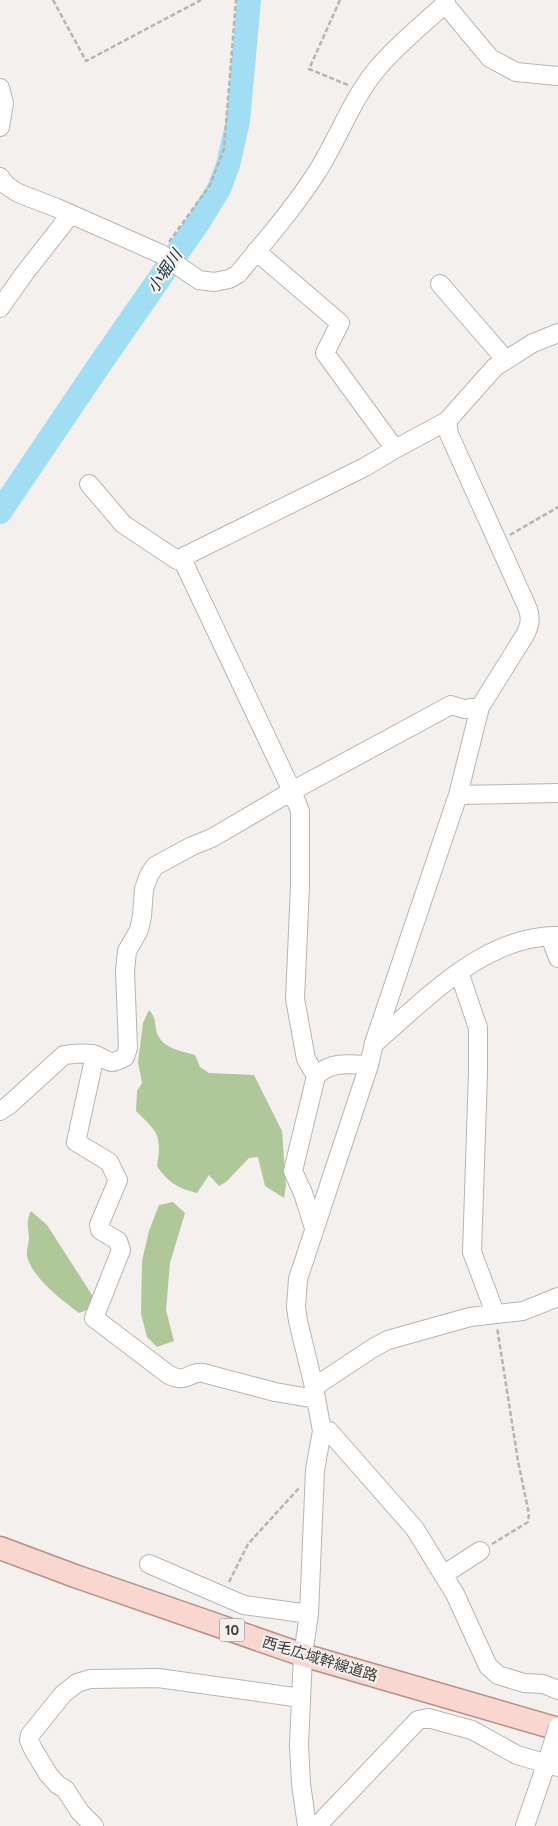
<svg xmlns="http://www.w3.org/2000/svg" width="558" height="1826" viewBox="0 0 558 1826" font-family="Quicksand,'Noto Sans JP',sans-serif">
	<style>
		.forest { fill: #b0c799 }
		.lines { fill: none; stroke-linecap: round; stroke-linejoin: round }
		.river { stroke: #a1ddf3; stroke-width: 24 }
		.minor-casing { stroke: #b8b5b3; stroke-width: 20 }
		.major-casing { stroke: #b58f87; stroke-width: 25 }
		.path { stroke: #b7b5b3; stroke-width: 2.5; stroke-dasharray: 5 2.5; stroke-linecap: butt }
		.minor { stroke: #fff; stroke-width: 18 }
		.major { stroke: #fad6d0; stroke-width: 22 }
		.minor-bridge-casing { stroke: #b8b5b3; stroke-width: 20; stroke-linecap: butt }
		.minor-bridge { stroke: #fff; stroke-width: 18 }
		.labels { text-anchor: middle; stroke-width: 4.5; stroke-linejoin: round; paint-order: stroke }
		.shield { fill: #f3f0ee; stroke: #747271; stroke-width: 1 }
		.shield-label { font-size: 14px; font-weight: bold; fill: #3d3c3b }
		.street-label { font-size: 15px; fill: #3d3c3b; stroke: #f3f0ee }
		.water-label { font-size: 16px; font-style: italic; fill: #102d37; stroke: #f3f0ee }
	</style>
	<rect width="100%" height="100%" fill="#f3f0ee"/>
	<path class="forest" d="M 149,1010 C 157,1019 154,1023 157,1033 C 162,1048 181,1051 195,1055 L 200,1067 L 209,1073 L 254,1075 L 282,1131 L 286,1185 L 284,1198 L 265,1186 L 258,1157 L 249,1158 L 226,1182 L 219,1186 L 209,1175 L 197,1193 C 179,1189 166,1181 157,1166 C 162,1134 158,1133 136,1111 L 137,1091 L 142,1083 L 138,1062 L 143,1023 Z
		M 173,1202 L 185,1213 L 170,1263 L 166,1310 L 174,1341 L 157,1347 L 147,1337 L 141,1314 L 142,1261 L 149,1231 L 159,1205 Z
		M 31,1211 L 47,1225 L 94,1298 L 90,1309 L 79,1313 C 62,1300 32,1278 27,1256 C 26,1250 29,1243 29,1237 C 28,1227 26,1220 31,1211 Z"/>
	<g class="lines">
		<path class="river" d="M 0,512 L 102,361 L 198,223 L 219,189 L 228,165 L 238,121 L 249,0"/>
		<g class="minor-casing">
			<path id="minor" d="M 445,4 L 490,58 L 516,72 L 558,76
				M 0,88 L 4,103 L 0,127
				M 0,177 L 6,185 L 18,193 L 57,208 L 161,254 L 199,280 L 214,282 L 229,279 L 238,274 C 265,241 294,208 317,172 C 338,139 351,101 376,70 C 396,46 422,25 445,4 L 446,0
				M 256,251 L 340,323 L 325,353 L 395,449
				M 440,284 L 505,359
				M 0,308 L 24,274 L 71,214
				M 89,484 L 123,524 L 177,560 L 365,467 L 395,449 L 447,421
				M 182,559 L 292,791 L 300,811 L 300,886 L 295,999 L 306,1059 L 316,1076
				M 458,795 L 558,793
				M 550,936 L 558,958
				M 459,972 L 478,1028 L 478,1073 L 472,1252 L 495,1313
				M 375,1043 C 426,999 485,935 558,936
				M 95,1055 L 76,1142 L 109,1162 L 118,1180 L 99,1225 L 100,1230 L 118,1241 L 121,1250 L 94,1318 L 169,1375 C 188,1384 188,1371 203,1373 L 275,1392 L 316,1399
				M 0,1111 L 9,1105 L 64,1055 C 73,1054 87,1052 96,1055 C 110,1061 109,1066 125,1057 L 128,1048 L 125,971 L 127,951 L 139,930 L 142,916 L 144,889 L 149,875 L 155,866 L 192,846 L 212,838 L 292,791 L 451,705 L 464,709 L 480,707
				M 314,1228 L 303,1193 L 293,1171 L 316,1076 C 331,1061 349,1064 369,1065
				M 314,1387 L 373,1348 L 388,1340 L 470,1317 L 523,1311 L 558,1297
				M 322,1431 L 329,1431 L 415,1529 L 455,1594 L 488,1666 L 498,1675 L 524,1683 L 543,1684 L 558,1690
				M 149,1564 L 244,1605 L 309,1614
				M 443,1575 L 480,1551
				M 94,1826 L 80,1812 L 65,1789 L 58,1785 L 48,1774 L 33,1749 L 29,1740 L 30,1735 L 63,1694 L 77,1683 L 90,1679 L 158,1678 L 301,1698
				M 307,1826 L 301,1784 L 299,1745 L 303,1655 L 309,1614 L 315,1470 L 322,1431 L 314,1387 L 298,1321 L 296,1307 L 298,1279 L 369,1065 L 374,1043 L 458,795 L 480,707 L 525,635 C 530,625 531,619 528,609 L 449,434 L 447,421 L 495,367 L 533,343 L 558,333
				M 317,1826 L 418,1720 L 428,1718 L 472,1730 L 517,1755 L 558,1767
				M 525,1826 L 550,1753"/>
		</g>
		<g class="major-casing">
			<path id="major" d="M 0,1548 L 75,1576 L 303,1655 L 558,1729"/>
		</g>
		<path class="path" d="M 53,0 L 86,61 L 201,0
			M 340,0 L 309,69 L 348,85
			M 169,242 L 210,185 L 224,149 L 236,0
			M 510,535 L 558,507
			M 492,1544 L 528,1522 L 529,1514 L 518,1461 L 497,1327
			M 229,1582 L 248,1544 L 300,1487"/>
		<use href="#minor" class="minor"/>
		<use href="#major" class="major"/>
		<g class="minor-bridge-casing">
			<path id="minor-bridge" d="M 550,1753 L 558,1727"/>
		</g>
		<use href="#minor-bridge" class="minor-bridge"/>
	</g>
	<g class="labels">
		<rect class="shield" x="219.5" y="1618.5" width="25" height="23" rx="4"/>
		<g class="shield-label">
			<text x="232" y="1635">10</text>
		</g>
		<g class="street-label">
			<text transform="translate(320 1659) rotate(17)" y="5">西毛広域幹線道路</text>
		</g>
		<g class="water-label">
			<text transform="translate(164 271) rotate(-56)" y="6">小堀川</text>
		</g>
	</g>
</svg>
